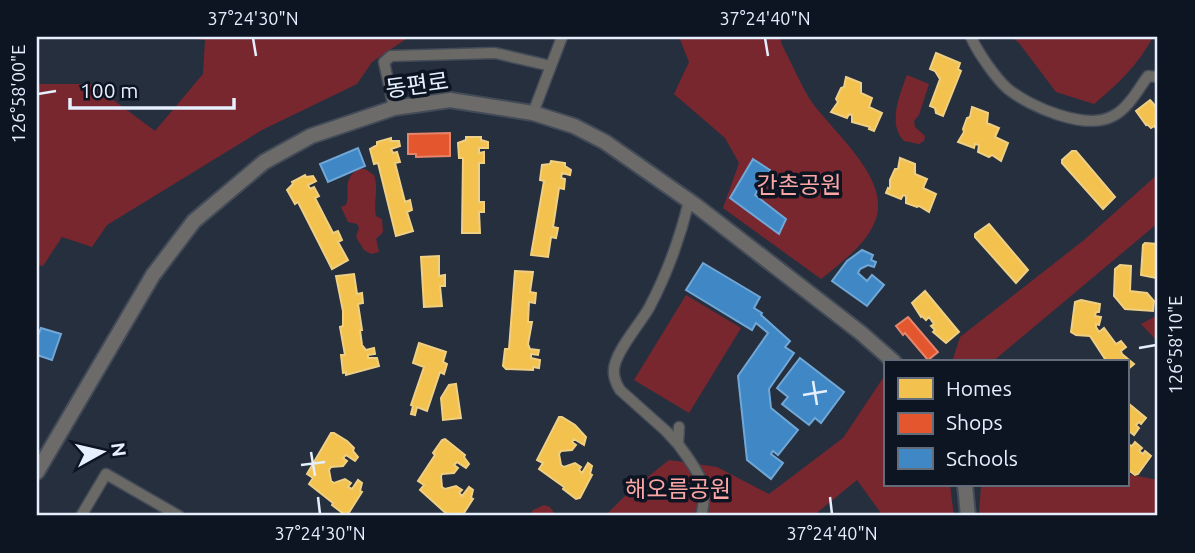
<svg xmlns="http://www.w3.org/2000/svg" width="1195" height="553" viewBox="0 0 1195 553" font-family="Ubuntu,'Noto Sans KR',sans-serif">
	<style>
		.green { fill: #79272f }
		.homes { fill: #f2c14e; stroke: #eecf83; stroke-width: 2 }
		.shops { fill: #e4572e; stroke: #e4856c; stroke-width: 2 }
		.schools { fill: #3f88c5; stroke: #71a7d6; stroke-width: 2 }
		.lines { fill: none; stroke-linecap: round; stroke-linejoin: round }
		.street-casing { stroke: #424b57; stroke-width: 13 }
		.secondary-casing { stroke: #424b57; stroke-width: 18 }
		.street { stroke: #6a6966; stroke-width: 10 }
		.secondary { stroke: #6c6b6a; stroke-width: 14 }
		.ticks { fill: none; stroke: #e5effe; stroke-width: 2.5 }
		.labels { text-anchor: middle; stroke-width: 7; stroke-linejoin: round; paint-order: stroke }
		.street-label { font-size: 23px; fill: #e5effe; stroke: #0d1522 }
		.park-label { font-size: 23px; fill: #fba6a5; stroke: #0d1522 }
		.neatline { fill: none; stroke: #e5effe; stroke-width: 2.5 }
		.ticks-label { font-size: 18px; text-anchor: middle; fill: #e5effe }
	</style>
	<rect width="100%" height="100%" fill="#262f3e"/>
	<path class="green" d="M 176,37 L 409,37 L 372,62 L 357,84 L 262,130 L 107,225 L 92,247 L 62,237 L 43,266 L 37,265 L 37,84 L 92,84 L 155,131 L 203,74 L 205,40 Z
		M 679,37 L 780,37 L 782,45 C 791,62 799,81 809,98 C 830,130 887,174 877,215 C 871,241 841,263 821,279 L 723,208 L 739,163 L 725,138 L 674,94 L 689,62 Z
		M 1012,37 L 1153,37 C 1138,65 1118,84 1094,104 L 1056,92 L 1019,43 Z
		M 907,75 L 929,84 L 919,115 L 914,121 L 915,127 L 925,136 L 924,141 L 919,144 L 904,141 C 887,124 900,94 907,75 Z
		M 359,169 L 365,169 L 374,175 C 379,189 373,203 376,216 L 382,219 L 383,232 L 376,239 L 379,252 L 371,254 L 364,250 L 356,237 L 359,228 L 357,224 L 348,222 L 341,207 L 346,205 C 351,191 341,179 359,169 Z
		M 1158,174 L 1158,223 L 992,362 L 952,362 L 960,337 L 1084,240 Z
		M 686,295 L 741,328 L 689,413 L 634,380 Z
		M 1158,315 L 1158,342 L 1141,324 Z
		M 885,375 L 885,485 L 950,485 L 954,516 L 883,516 L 857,480 L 813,516 L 605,516 L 630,491 L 669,460 L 717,467 L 769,494 L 843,438 Z
		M 1127,474 L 1158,480 L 1158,516 L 979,516 L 981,485 L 1127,485 Z
		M 544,505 L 550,507 L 556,516 L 529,516 L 533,510 Z"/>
	<path class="homes" d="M 936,53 L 960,63 L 958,69 L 961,71 L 943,116 L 936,113 L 935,108 L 930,106 L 940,79 L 935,71 L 930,69 Z
		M 846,77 L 861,83 L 861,93 L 872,98 L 869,107 L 882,113 L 874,131 L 869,129 L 870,127 L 852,122 L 852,115 L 849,114 L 847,118 L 831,112 L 838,102 L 836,99 L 841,88 L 844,87 Z
		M 1150,100 L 1158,109 L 1158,131 L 1154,126 L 1151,128 L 1147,124 L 1146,125 L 1136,111 Z
		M 972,107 L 988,113 L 987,123 L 999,128 L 995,137 L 1008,143 L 1001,161 L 992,155 L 989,157 L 978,152 L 979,145 L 975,144 L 974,148 L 958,142 L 964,132 L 963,129 L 967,118 L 970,117 Z
		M 466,137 L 481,137 L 481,140 L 488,142 L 488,148 L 479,148 L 479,153 L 484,152 L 484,163 L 479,163 L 479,202 L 484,202 L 484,212 L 479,212 L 480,233 L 462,233 L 463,158 L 459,158 L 458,143 L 466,140 Z
		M 391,138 L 391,141 L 399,141 L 400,146 L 391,149 L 393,153 L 397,152 L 400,162 L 395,163 L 405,202 L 410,200 L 412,210 L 407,212 L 413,231 L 396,236 L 378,163 L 374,164 L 370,149 L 377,145 L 377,142 Z
		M 1072,151 L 1076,151 L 1115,197 L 1103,209 L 1062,163 L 1062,160 Z
		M 900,158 L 915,164 L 915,174 L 927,179 L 923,188 L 936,194 L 929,212 L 919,206 L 917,207 L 906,203 L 906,196 L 903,195 L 901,199 L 886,193 L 888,188 L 890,189 L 890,180 L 895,169 L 898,169 Z
		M 551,161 L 565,163 L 565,166 L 571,170 L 570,175 L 562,173 L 561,178 L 565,179 L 564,189 L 559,188 L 553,227 L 558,228 L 556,238 L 551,237 L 548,257 L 531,255 L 544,181 L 540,180 L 542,165 L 550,164 Z
		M 305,175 L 306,177 L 313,176 L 316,181 L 308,185 L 310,189 L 314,187 L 319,196 L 315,198 L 333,233 L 338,231 L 342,240 L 338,242 L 348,260 L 332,269 L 298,202 L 295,204 L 287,190 L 293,184 L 292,182 Z
		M 989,224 L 1028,270 L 1016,283 L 975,237 L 975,234 Z
		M 1145,243 L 1158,244 L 1158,277 L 1156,278 L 1141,275 L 1143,245 Z
		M 439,256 L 439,276 L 445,275 L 445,286 L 440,286 L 442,306 L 424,307 L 421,257 Z
		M 1120,265 L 1131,266 L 1130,291 L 1147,293 L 1154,301 L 1153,311 L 1125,309 L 1114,296 L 1115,269 Z
		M 515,271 L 533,272 L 530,292 L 536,293 L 535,303 L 529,302 L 528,322 L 532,322 L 528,344 L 530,349 L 539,350 L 538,355 L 531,354 L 531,358 L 540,360 L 539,368 L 533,367 L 533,370 L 506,369 L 503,366 L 505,349 L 509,349 Z
		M 354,274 L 357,294 L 362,293 L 363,303 L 358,304 L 362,330 L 360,330 L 362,345 L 366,350 L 374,348 L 375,354 L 368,355 L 368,358 L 377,358 L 379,366 L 346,375 L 346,372 L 343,373 L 341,355 L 345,355 L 340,327 L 343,326 L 343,311 L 336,276 Z
		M 925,291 L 959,332 L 946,343 L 933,332 L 935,330 L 931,326 L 934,324 L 929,317 L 926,320 L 922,316 L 921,317 L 912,303 Z
		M 1081,300 L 1100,304 L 1099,312 L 1096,312 L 1095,316 L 1101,317 L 1099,325 L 1096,324 L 1096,327 L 1099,332 L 1104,328 L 1116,344 L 1121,341 L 1126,347 L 1121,351 L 1122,354 L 1134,364 L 1127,370 L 1127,362 L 1107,362 L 1090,336 L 1076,335 L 1071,332 L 1075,302 Z
		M 419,343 L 446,352 L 443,362 L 447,364 L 444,374 L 440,372 L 427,411 L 417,407 L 415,415 L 411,414 L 413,406 L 411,405 L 424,367 L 413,363 Z
		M 456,384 L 461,418 L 443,420 L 441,398 L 449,385 Z
		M 1128,403 L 1146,418 L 1141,424 L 1139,422 L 1136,425 L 1139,428 L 1134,435 L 1130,432 L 1127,434 Z
		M 559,417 L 562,417 L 575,425 L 586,437 L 584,445 L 574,439 L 572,442 L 576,445 L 572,450 L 561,451 L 559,454 L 561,465 L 564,467 L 575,463 L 581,467 L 579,470 L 582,473 L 588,463 L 592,466 L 590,474 L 592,475 L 580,498 L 576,499 L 563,489 L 564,487 L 539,469 L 543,463 L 537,460 Z
		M 331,433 L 334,433 L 347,441 L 354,448 L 353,451 L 358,457 L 355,461 L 346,455 L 343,458 L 347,461 L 343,466 L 331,467 L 329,470 L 331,481 L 334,483 L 345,479 L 351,483 L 348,487 L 352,489 L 358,480 L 362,483 L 360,491 L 362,492 L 348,514 L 345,515 L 332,505 L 333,503 L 309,484 L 313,478 L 307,474 Z
		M 445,439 L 465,455 L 464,457 L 469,464 L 466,468 L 457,462 L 454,465 L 458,468 L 454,473 L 442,474 L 441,476 L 442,487 L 445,489 L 456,486 L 462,490 L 459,493 L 462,496 L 469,487 L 473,490 L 471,498 L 473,499 L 462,516 L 449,516 L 420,490 L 424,485 L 418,481 L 435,455 L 433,453 L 442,440 Z
		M 1135,442 L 1142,448 L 1139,451 L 1143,454 L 1145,451 L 1151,456 L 1138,474 L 1135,475 L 1127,469 L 1127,444 L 1132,446 Z"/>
	<path class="shops" d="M 450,133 L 450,156 L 416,157 L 416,154 L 408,154 L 408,134 Z
		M 908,317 L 938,352 L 928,360 L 905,333 L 903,335 L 896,326 Z"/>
	<path class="schools" d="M 358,148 L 365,166 L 328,182 L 320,164 Z
		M 753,159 L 770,170 L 755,195 L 786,219 L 779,234 L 730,198 Z
		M 862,250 L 873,255 L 871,260 L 876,262 L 874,267 L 868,265 L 860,269 L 858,273 L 867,281 L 872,275 L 884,285 L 867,306 L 832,281 L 847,261 Z
		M 703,263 L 760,297 L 754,308 L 762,313 L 761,315 L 790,341 L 785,347 L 794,353 L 769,389 L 771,408 L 798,430 L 778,455 L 773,451 L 771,454 L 783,463 L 771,479 L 747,460 L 738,376 L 768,333 L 756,323 L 752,330 L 686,290 Z
		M 41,328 L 61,334 L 52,360 L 37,355 L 37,337 Z
		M 800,358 L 844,392 L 821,423 L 815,418 L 809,425 L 782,404 L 788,397 L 777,388 Z"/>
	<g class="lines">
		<g class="street-casing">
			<path id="street" d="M 971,37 C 977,51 996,79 1008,89 C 1030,107 1086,131 1113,116 C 1128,109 1139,88 1148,76 L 1158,77
				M 394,108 L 384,62 L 391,56 L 495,53 L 551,66
				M 533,113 L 562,37
				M 679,427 L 678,444 C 696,469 710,484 701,516
				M 678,444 L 666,431 L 620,390 C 615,382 612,373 615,364 C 620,346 639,325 649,308 C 667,274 680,238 689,201
				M 81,516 L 106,474 L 179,516"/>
		</g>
		<g class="secondary-casing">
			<path id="secondary" d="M 37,472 L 153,275 L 194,221 L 264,162 L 311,136 L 394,108 L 450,100 L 533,113 L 574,126 L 605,142 L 698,207 L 861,333 L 894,362
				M 965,485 L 968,516"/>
		</g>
		<use href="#street" class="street"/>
		<use href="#secondary" class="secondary"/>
	</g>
	<path class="ticks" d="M 253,38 L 256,56M 765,38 L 768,56M 38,94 L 56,91M 1139,348 L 1156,345M 813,381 L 817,405M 803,395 L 827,391M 311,452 L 315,476M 301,465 L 325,462M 318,497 L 320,514M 830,497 L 832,514"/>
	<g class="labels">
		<g class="street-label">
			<text transform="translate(417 85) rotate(-8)" y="8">동편로</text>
		</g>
		<g class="park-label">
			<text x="799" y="193">간촌공원</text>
			<text x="678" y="497">해오름공원</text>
		</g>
	</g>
	<rect width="1195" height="553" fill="none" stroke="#0d1522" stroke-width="77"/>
	<rect x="884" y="360" width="245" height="126" fill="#0d1522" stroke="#636c7a" stroke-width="2"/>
	<rect x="898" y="378" width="35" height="21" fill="#f2c14e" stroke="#636c7a" stroke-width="2"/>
	<text x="946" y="396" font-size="21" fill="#e5effe">Homes</text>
	<rect x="898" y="413" width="35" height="21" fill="#e4572e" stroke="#636c7a" stroke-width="2"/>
	<text x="946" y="430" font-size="21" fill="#e5effe">Shops</text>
	<rect x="898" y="448" width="35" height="21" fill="#3f88c5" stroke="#636c7a" stroke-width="2"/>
	<text x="946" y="466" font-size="21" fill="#e5effe">Schools</text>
	<g transform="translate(102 452) rotate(82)" stroke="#0d1522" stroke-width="5" paint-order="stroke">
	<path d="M0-5L12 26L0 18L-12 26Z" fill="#e5effe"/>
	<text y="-10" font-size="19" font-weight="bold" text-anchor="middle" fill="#e5effe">N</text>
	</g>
	<path d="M70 98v10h164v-10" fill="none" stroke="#e5effe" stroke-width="3.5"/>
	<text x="80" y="98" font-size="21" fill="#e5effe" stroke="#0d1522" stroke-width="5" paint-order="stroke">100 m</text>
	<rect x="38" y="38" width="1118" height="476" class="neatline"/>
	<g class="ticks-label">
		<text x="253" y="25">37°24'30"N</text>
		<text x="765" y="25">37°24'40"N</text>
		<text transform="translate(19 94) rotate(-90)" y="6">126°58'00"E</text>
		<text transform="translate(1176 345) rotate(-90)" y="6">126°58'10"E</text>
		<text x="320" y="540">37°24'30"N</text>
		<text x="832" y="540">37°24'40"N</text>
	</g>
</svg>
